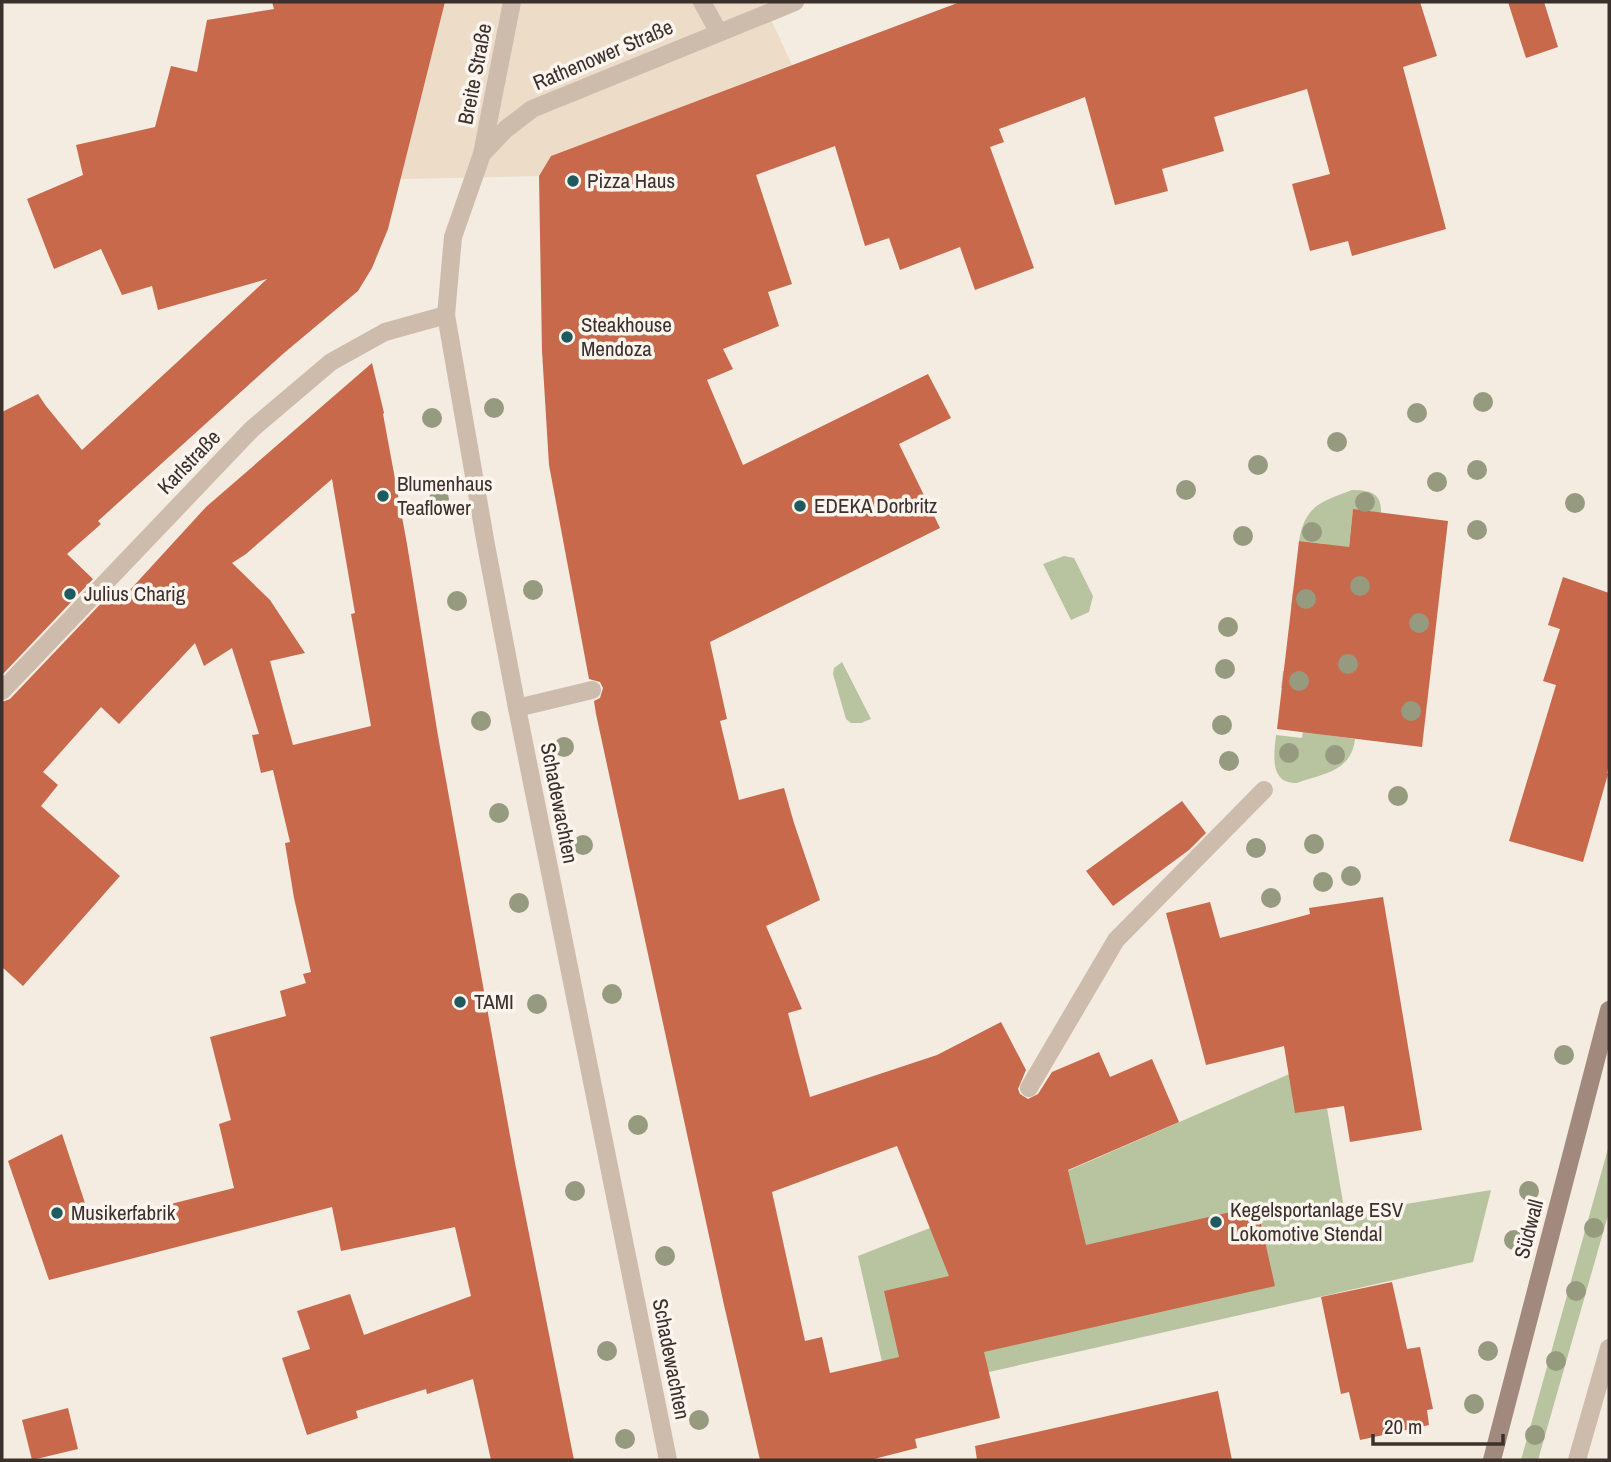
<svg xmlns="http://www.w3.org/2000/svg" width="1611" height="1462" viewBox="0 0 1611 1462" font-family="'Archivo Narrow',sans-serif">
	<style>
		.grass { fill: #b8c4a0 }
		.plaza { fill: #ecdcc8 }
		.building { fill: #c8694b; fill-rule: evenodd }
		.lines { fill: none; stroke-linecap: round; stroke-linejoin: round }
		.lane { stroke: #cdbbac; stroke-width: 18 }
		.street { stroke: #cdbbac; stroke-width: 18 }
		.secondary { stroke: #a18a7d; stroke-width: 18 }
		.tree { fill: #969b7f }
		.poi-dot { fill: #1f5a5e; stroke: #fbf5ee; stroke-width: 2.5 }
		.labels { text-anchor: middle; stroke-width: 7; stroke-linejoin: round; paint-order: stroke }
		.street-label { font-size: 21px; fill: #3b302b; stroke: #fbf5ee }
		.poi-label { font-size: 21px; fill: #3b302b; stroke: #fbf5ee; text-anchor: start }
	</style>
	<rect width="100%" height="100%" fill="#f4ebe1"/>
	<path class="grass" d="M 1352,490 C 1370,490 1382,493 1381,513 L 1353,510 L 1327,735 L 1355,739 C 1351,772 1324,773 1297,783 C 1269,784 1274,754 1276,735 L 1302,738 L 1308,691 L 1281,688 L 1283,671 L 1309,674 L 1291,607 L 1293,591 L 1319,594 L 1325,544 L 1299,541 C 1305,505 1321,502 1352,490 Z
		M 1064,556 L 1074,558 L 1093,596 L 1089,612 L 1071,620 L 1043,564 Z
		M 842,662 L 871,719 L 861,723 L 851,723 L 846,719 L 833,674 L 834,668 Z
		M 1319,1061 L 1345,1214 L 1491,1190 L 1473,1262 L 989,1372 L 890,1397 L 858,1256 L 994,1203 Z
		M 1609,1145 L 1609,1212 L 1538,1460 L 1521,1460 Z"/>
	<path class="plaza" d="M 445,2 L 763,2 L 792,65 L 551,156 L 539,176 L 400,179 Z"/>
	<path class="building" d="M 272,2 L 445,2 L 388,229 L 372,268 L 358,291 L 284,353 L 98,521 L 101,524 L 67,554 L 93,579 L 2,675 L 2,412 L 38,394 L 46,406 L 82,450 L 267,279 L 158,310 L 152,286 L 122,295 L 101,249 L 54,269 L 27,199 L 83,175 L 76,145 L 155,127 L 171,66 L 197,72 L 207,20 L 274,9 Z
		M 960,2 L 1420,2 L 1437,56 L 1403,67 L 1446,229 L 1352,256 L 1348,241 L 1310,251 L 1292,184 L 1330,174 L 1307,89 L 1214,117 L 1224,151 L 1162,169 L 1168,191 L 1115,205 L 1085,97 L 999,129 L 1004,142 L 990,147 L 1034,268 L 975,290 L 960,247 L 900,270 L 889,238 L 865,246 L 835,146 L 756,175 L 792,284 L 768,292 L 779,326 L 723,349 L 733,369 L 707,380 L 743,465 L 928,374 L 951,418 L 899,444 L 940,528 L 710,642 L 727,719 L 720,721 L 739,800 L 784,788 L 794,823 L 820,900 L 766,926 L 802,1009 L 788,1013 L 810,1097 L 937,1055 L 1001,1022 L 1026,1070 L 1018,1089 L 1020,1094 L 1028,1099 L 1038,1094 L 1052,1072 L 1099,1052 L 1110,1077 L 1152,1059 L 1179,1122 L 1068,1170 L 1086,1245 L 1257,1206 L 1275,1286 L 984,1352 L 1000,1418 L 915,1439 L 917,1448 L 870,1460 L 760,1460 L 724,1305 L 596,714 L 594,701 L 600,698 L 603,688 L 600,682 L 589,679 L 549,465 L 542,351 L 539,176 L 551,156 ZM 897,1146 L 949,1276 L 884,1291 L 899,1357 L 830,1373 L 822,1337 L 805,1341 L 772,1192 Z
		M 1508,2 L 1544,2 L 1558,47 L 1526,58 Z
		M 372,363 L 384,413 L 383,414 L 407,544 L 438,736 L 515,1163 L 574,1460 L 491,1460 L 473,1379 L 427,1394 L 426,1389 L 356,1411 L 358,1418 L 307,1435 L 282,1358 L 310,1349 L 297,1311 L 350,1294 L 364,1335 L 471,1296 L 455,1227 L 341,1251 L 332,1207 L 49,1280 L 8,1161 L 62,1134 L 92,1224 L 234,1188 L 219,1124 L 231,1120 L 210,1037 L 286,1016 L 280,991 L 306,983 L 303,974 L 311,972 L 294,898 L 285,843 L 290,842 L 273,770 L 261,773 L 252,735 L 259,734 L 232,648 L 204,666 L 195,643 L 119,724 L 101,707 L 43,772 L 58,785 L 41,806 L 120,876 L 23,986 L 2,967 L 2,702 L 10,699 L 109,595 L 118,603 L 206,507 ZM 332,479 L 355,613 L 351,614 L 371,726 L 293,745 L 270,661 L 305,653 L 270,600 L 232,563 L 246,554 Z
		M 1353,509 L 1448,521 L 1422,747 L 1277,729 L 1299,541 L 1349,547 Z
		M 1563,577 L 1609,593 L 1609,763 L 1607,773 L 1608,774 L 1583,862 L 1509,841 L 1556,685 L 1543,681 L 1560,629 L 1548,625 Z
		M 1182,801 L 1206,833 L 1189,850 L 1113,906 L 1086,871 Z
		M 1383,897 L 1422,1130 L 1350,1142 L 1344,1106 L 1295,1113 L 1284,1046 L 1206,1065 L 1166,913 L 1210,902 L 1220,938 L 1310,914 L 1309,908 Z
		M 1392,1282 L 1407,1349 L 1420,1347 L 1433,1409 L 1427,1410 L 1429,1425 L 1360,1440 L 1349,1392 L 1341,1394 L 1321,1297 Z
		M 1218,1391 L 1232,1460 L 977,1460 L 975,1446 Z
		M 68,1408 L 78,1449 L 32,1460 L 22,1420 Z"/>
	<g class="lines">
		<path class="lane" d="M 517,708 L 592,690
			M 1029,1088 L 1116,940 L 1264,790"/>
		<path class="street" d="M 512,2 L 482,154 L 453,237 L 446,315 L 486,545 L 517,708 L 668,1460
			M 702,2 L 718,31
			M 482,154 L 506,129 L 532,109 L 795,2
			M 2,691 L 252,429 L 331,362 L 385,332 L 446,315
			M 1577,1460 L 1609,1348"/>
		<path class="secondary" d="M 1492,1460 L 1609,1010"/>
	</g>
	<g class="tree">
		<circle cx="1483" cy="402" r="10"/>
		<circle cx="494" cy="408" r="10"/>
		<circle cx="1417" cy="413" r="10"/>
		<circle cx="432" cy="418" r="10"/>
		<circle cx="1337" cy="442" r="10"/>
		<circle cx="1258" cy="465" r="10"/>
		<circle cx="1477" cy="470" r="10"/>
		<circle cx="1437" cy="482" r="10"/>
		<circle cx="1186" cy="490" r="10"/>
		<circle cx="439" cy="499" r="10"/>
		<circle cx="1365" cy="502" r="10"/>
		<circle cx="1575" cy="503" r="10"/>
		<circle cx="1477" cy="530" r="10"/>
		<circle cx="1312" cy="532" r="10"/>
		<circle cx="1243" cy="536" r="10"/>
		<circle cx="1360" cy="586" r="10"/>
		<circle cx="533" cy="590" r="10"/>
		<circle cx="1306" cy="599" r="10"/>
		<circle cx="457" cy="601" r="10"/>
		<circle cx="1419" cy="623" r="10"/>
		<circle cx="1228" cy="627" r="10"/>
		<circle cx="1348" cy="664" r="10"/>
		<circle cx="1225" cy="669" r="10"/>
		<circle cx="1299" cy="681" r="10"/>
		<circle cx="1411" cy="711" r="10"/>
		<circle cx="481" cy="721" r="10"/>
		<circle cx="1222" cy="725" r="10"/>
		<circle cx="564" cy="747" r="10"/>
		<circle cx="1289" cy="753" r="10"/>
		<circle cx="1335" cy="755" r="10"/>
		<circle cx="1229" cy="761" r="10"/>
		<circle cx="1398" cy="796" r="10"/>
		<circle cx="499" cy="813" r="10"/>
		<circle cx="1314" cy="844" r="10"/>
		<circle cx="583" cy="845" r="10"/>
		<circle cx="1256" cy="848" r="10"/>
		<circle cx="1351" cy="876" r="10"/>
		<circle cx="1323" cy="882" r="10"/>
		<circle cx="1271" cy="898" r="10"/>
		<circle cx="519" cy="903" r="10"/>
		<circle cx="612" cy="994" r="10"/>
		<circle cx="537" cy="1004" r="10"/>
		<circle cx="1564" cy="1055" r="10"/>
		<circle cx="638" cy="1125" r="10"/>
		<circle cx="575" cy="1191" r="10"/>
		<circle cx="1529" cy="1191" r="10"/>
		<circle cx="1594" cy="1228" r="10"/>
		<circle cx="1514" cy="1240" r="10"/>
		<circle cx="665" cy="1256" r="10"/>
		<circle cx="1576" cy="1291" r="10"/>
		<circle cx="607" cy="1351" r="10"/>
		<circle cx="1488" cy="1351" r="10"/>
		<circle cx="1556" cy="1361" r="10"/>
		<circle cx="1474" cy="1404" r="10"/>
		<circle cx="699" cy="1420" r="10"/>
		<circle cx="1535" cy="1435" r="10"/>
		<circle cx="625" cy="1439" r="10"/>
	</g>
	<g class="poi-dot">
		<circle cx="573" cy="181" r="7"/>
		<circle cx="567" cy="337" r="7"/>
		<circle cx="383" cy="496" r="7"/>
		<circle cx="800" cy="506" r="7"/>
		<circle cx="70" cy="594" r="7"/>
		<circle cx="460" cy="1002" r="7"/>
		<circle cx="57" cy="1213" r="7"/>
		<circle cx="1216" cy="1222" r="7"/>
	</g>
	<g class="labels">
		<g class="street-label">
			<text transform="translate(603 55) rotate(-23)" y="7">Rathenower Straße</text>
			<text transform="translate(475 74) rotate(-79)" y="7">Breite Straße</text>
			<text transform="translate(189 462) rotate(-46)" y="7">Karlstraße</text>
			<text transform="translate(559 803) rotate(79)" y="7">Schadewachten</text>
			<text transform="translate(1529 1229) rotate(-75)" y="7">Südwall</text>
			<text transform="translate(671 1359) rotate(79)" y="7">Schadewachten</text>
		</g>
		<g class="poi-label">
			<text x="587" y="188">Pizza Haus</text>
			<text x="581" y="332">Steakhouse<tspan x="581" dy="24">Mendoza</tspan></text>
			<text x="397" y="491">Blumenhaus<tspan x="397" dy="24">Teaflower</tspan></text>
			<text x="814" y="513">EDEKA Dorbritz</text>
			<text x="84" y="601">Julius Charig</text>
			<text x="474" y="1009">TAMI</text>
			<text x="1230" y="1217">Kegelsportanlage ESV<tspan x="1230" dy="24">Lokomotive Stendal</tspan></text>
			<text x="71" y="1220">Musikerfabrik</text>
		</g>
	</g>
	<rect width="1611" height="1462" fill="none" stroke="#3b302b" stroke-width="7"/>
	<path d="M1373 1434v10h130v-10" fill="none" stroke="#3b302b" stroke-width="3.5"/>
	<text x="1384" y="1434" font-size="21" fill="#3b302b" stroke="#fbf5ee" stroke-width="5" paint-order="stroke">20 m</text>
</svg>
